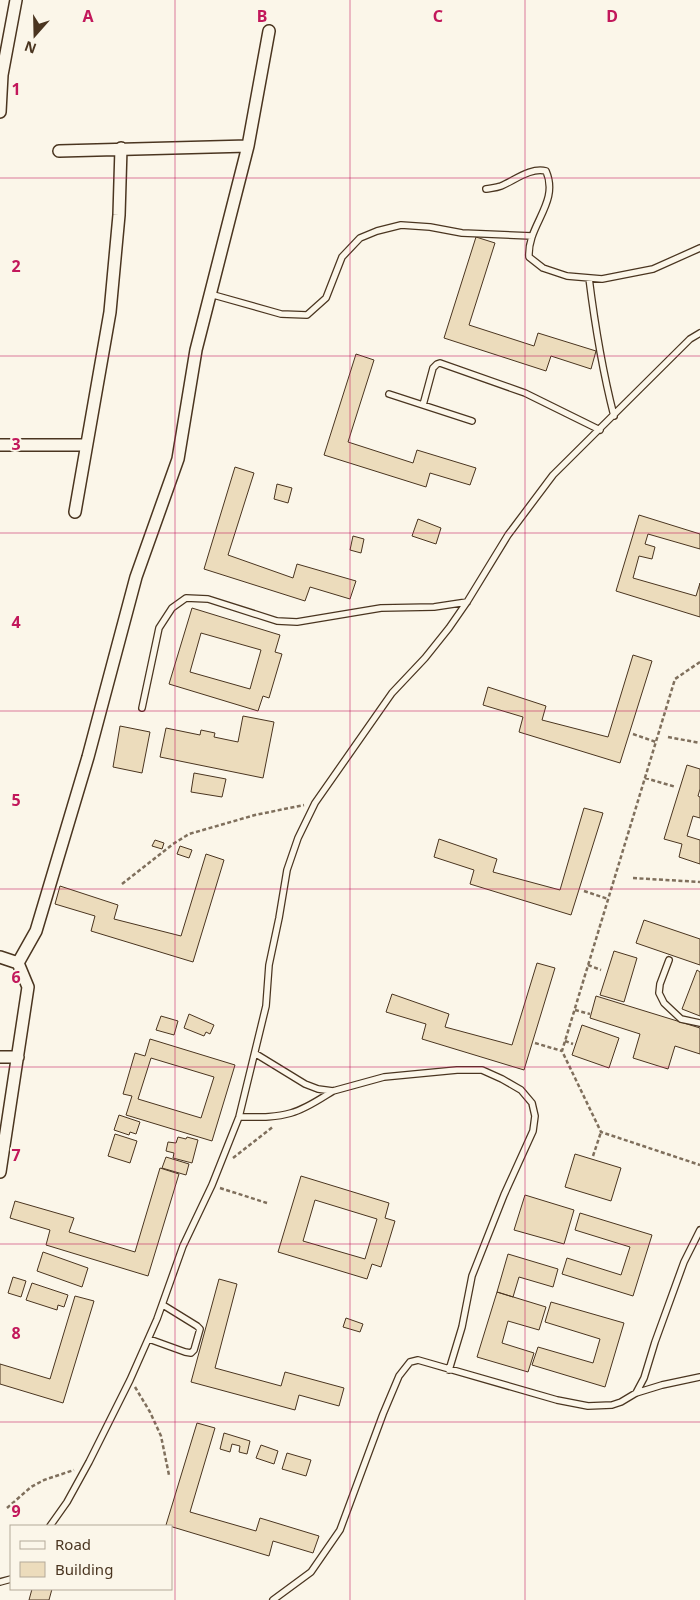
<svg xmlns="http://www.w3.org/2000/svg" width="700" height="1600" viewBox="0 0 700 1600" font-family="'Noto Sans',sans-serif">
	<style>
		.building { fill: #ecdcbc; stroke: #4a3520; fill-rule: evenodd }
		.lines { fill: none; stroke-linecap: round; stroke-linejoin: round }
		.lane-casing { stroke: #4a3520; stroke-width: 8 }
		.street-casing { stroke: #4a3520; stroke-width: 14 }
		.path { stroke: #7f6f5c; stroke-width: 2.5; stroke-dasharray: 4 2.5; stroke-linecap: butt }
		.lane { stroke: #fbf6e9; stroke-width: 5.5 }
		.street { stroke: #fbf6e9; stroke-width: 11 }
		.grid { fill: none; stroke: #c2185b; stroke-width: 1; stroke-opacity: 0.55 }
		.grid-label { font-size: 16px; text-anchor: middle; font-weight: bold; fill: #c2185b; stroke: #fbf6e9; stroke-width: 4; stroke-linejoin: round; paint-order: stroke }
	</style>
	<rect width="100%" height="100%" fill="#fbf6e9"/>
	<path class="building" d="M 476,237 L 495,243 L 469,325 L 534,346 L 538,333 L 596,351 L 591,369 L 551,356 L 546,371 L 444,338 Z
		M 356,354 L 374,360 L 348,442 L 413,463 L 417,450 L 476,468 L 470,485 L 430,473 L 426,487 L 324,455 Z
		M 235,467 L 254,473 L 228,555 L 293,578 L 297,564 L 356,581 L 350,599 L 310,587 L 305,601 L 204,569 Z
		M 277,484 L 292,488 L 288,503 L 274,499 Z
		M 639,515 L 700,534 L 700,549 L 648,534 L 645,544 L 655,547 L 652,559 L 639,556 L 633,578 L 696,596 L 700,583 L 700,617 L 616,591 Z
		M 418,519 L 441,528 L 436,544 L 412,536 Z
		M 353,536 L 364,539 L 361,553 L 350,550 Z
		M 192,608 L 280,635 L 275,652 L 282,654 L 269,698 L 263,696 L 258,711 L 169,684 ZM 201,633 L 261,650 L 250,689 L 190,672 Z
		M 633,655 L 652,661 L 620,763 L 519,732 L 523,717 L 483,705 L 488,687 L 546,706 L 542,720 L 608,737 Z
		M 243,716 L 274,722 L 263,778 L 160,757 L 166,728 L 200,735 L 201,730 L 215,733 L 214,737 L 238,742 Z
		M 120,726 L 150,732 L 142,773 L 113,767 Z
		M 687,765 L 700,769 L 700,789 L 698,796 L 700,797 L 700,818 L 693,816 L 687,836 L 700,840 L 700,864 L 679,857 L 682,844 L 664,839 Z
		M 194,773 L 226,779 L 222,797 L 191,792 Z
		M 584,808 L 603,813 L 571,915 L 470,884 L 474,870 L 434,857 L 439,839 L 497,859 L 493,872 L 560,890 Z
		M 155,840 L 164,843 L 162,849 L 152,846 Z
		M 180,846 L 192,850 L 189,858 L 177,854 Z
		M 206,854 L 224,860 L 193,962 L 91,931 L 95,916 L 55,904 L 60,886 L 118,905 L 114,919 L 181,936 Z
		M 644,920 L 700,939 L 700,965 L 636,943 Z
		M 614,951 L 637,958 L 624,1002 L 600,995 Z
		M 537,963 L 555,968 L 524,1070 L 422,1039 L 426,1024 L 386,1012 L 392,994 L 449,1014 L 445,1027 L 512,1045 Z
		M 697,970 L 700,972 L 700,1016 L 682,1009 Z
		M 596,996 L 700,1028 L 700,1054 L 675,1046 L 668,1069 L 633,1058 L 640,1034 L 590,1018 Z
		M 189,1014 L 214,1025 L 210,1034 L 206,1032 L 204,1036 L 184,1028 Z
		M 161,1016 L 178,1021 L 174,1035 L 156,1030 Z
		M 582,1025 L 619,1038 L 609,1068 L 572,1055 Z
		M 150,1039 L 235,1065 L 212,1141 L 126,1115 L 132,1096 L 123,1094 L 135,1053 L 145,1056 ZM 151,1058 L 214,1077 L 201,1118 L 138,1099 Z
		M 119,1115 L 140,1122 L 136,1134 L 130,1132 L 129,1135 L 114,1130 Z
		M 115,1134 L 137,1141 L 130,1163 L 108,1156 Z
		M 178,1137 L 186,1139 L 187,1137 L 198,1140 L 192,1163 L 173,1158 L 174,1153 L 166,1151 L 168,1142 L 176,1143 Z
		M 575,1154 L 621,1168 L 611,1201 L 565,1187 Z
		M 166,1157 L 189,1164 L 186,1175 L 162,1168 Z
		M 160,1168 L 179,1174 L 148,1276 L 46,1245 L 50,1230 L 10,1218 L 15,1201 L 74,1218 L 69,1232 L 135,1252 Z
		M 301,1176 L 389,1203 L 385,1218 L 395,1221 L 381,1267 L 372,1264 L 367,1279 L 278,1252 ZM 315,1200 L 377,1219 L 365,1259 L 303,1241 Z
		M 525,1195 L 574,1210 L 564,1244 L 514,1230 Z
		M 580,1213 L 652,1235 L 633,1296 L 562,1274 L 567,1258 L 621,1275 L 630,1247 L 575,1230 Z
		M 43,1252 L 88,1268 L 82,1287 L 37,1271 Z
		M 508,1254 L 558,1269 L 553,1287 L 519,1277 L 513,1297 L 497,1292 Z
		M 13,1277 L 26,1281 L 21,1297 L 8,1293 Z
		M 219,1279 L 237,1284 L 215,1368 L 281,1386 L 285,1372 L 344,1388 L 339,1406 L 299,1395 L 295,1410 L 191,1382 Z
		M 32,1283 L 68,1295 L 64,1307 L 58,1305 L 57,1310 L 26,1300 Z
		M 497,1292 L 546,1307 L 539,1330 L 508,1321 L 502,1343 L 534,1353 L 528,1372 L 477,1357 Z
		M 75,1296 L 94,1301 L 63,1403 L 0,1384 L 0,1364 L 50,1379 Z
		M 551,1302 L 624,1323 L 605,1387 L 532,1365 L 538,1347 L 593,1363 L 600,1339 L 545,1322 Z
		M 346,1318 L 363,1324 L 360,1332 L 343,1327 Z
		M 197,1423 L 215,1428 L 190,1512 L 256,1531 L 260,1518 L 319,1536 L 313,1553 L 273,1541 L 269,1556 L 166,1525 Z
		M 224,1433 L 250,1441 L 247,1454 L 239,1452 L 240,1446 L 232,1444 L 230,1452 L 220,1449 Z
		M 261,1445 L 278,1451 L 274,1464 L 256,1458 Z
		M 287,1453 L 311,1460 L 306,1476 L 282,1469 Z
		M 32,1589 L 52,1589 L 49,1600 L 29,1600 Z"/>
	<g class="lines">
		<g class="lane-casing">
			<path id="lane" d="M 486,189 C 491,188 496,188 501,186 C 515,180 531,167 546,171 C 560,203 527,225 529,257 L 543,268 L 567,276 L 602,279 L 653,269 L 700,248
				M 589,278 C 595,326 602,369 614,416
				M 210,294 L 281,314 L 307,315 L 326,298 L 342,257 L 360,238 L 377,231 L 401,225 L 430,227 L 462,233 L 532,236
				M 389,394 L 472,421
				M 423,405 L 433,368 L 437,364 L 440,363 L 525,393 L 600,430
				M 142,708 L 159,628 L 172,608 L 186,598 L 208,599 L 277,621 L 297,622 L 381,608 L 434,607 L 467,602
				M 669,960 L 660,984 L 659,993 L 664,1003 L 681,1019 L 700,1023
				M 256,1054 L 305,1084 L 318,1089 L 333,1091 L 384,1077 L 457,1070 L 482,1070 L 502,1079 L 521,1090 L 532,1103 L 535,1116 L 533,1131 L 504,1195 L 472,1276 L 462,1327 L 449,1370
				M 239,1117 C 256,1117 274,1118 291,1113 C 306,1109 320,1099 333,1091
				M 149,1339 L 185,1352 L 191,1353 L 194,1350 L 200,1329 L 197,1326 L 163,1305
				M 636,1393 L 644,1378 L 655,1342 L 684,1262 L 700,1230
				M 50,1526 L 67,1502 L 89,1462 L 130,1380 L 157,1319 L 183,1246 L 212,1185 L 239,1117 L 266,1006 L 269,965 L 279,918 L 287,870 L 298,838 L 315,803 L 392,693 L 425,658 L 449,628 L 467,602 L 508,535 L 553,475 L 690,339 L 700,333
				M 0,1582 L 11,1579
				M 273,1600 L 311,1572 L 340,1530 L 383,1414 L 399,1376 L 410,1362 L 418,1360 L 557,1400 L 588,1406 L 612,1405 L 621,1402 L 636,1393 L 662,1385 L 700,1377"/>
		</g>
		<g class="street-casing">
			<path id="street" d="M 0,112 L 2,75 L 16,0
				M 59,151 L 248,146
				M 0,445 L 86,445
				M 75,512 L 110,312 L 119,215 L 121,148
				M 0,957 L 18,963
				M 0,1057 L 18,1057
				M 0,1172 L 28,987 L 18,963 L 36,931 L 88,757 L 136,577 L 178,459 L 196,350 L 248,146 L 269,31"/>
		</g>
		<path class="path" d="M 700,662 L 675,679 L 562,1051 L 601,1132 L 700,1165
			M 633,734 L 656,742
			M 668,737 L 700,743
			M 645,778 L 676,787
			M 633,878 L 700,882
			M 122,884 L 173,844 L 189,834 L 255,815 L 304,805
			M 584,891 L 608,899
			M 588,965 L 601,970
			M 575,1010 L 590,1014
			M 565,1041 L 573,1044
			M 535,1043 L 562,1051
			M 593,1156 L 601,1132
			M 233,1158 L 274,1126
			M 220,1188 L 267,1203
			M 135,1387 L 150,1412 L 161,1436 L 169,1475
			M 7,1508 L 31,1487 L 44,1480 L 74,1470"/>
		<use href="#lane" class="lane"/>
		<use href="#street" class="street"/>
	</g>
	<path class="grid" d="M 175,0 L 175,1600M 350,0 L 350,1600M 525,0 L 525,1600M 0,178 L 700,178M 0,356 L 700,356M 0,533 L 700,533M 0,711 L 700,711M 0,889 L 700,889M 0,1067 L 700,1067M 0,1244 L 700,1244M 0,1422 L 700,1422"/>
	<g class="grid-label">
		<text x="88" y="22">A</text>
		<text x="262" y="22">B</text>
		<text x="438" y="22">C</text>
		<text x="612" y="22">D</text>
		<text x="16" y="95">1</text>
		<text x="16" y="272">2</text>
		<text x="16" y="450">3</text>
		<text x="16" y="628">4</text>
		<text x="16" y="806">5</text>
		<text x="16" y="983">6</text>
		<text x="16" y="1161">7</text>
		<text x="16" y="1339">8</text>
		<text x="16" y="1517">9</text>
	</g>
	<rect x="10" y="1525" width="162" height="65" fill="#fbf6e9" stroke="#b4a999"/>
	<rect x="20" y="1541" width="25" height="8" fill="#fbf6e9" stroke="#b4a999"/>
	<text x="55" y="1550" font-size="15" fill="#4a3520">Road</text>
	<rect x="20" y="1562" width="25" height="15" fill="#ecdcbc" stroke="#b4a999"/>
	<text x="55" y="1575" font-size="15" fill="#4a3520">Building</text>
	<g transform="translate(35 35) rotate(200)" stroke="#fbf6e9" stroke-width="4" paint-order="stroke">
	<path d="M0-4L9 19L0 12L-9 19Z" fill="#4a3520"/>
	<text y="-8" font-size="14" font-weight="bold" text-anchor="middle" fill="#4a3520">N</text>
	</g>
</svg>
